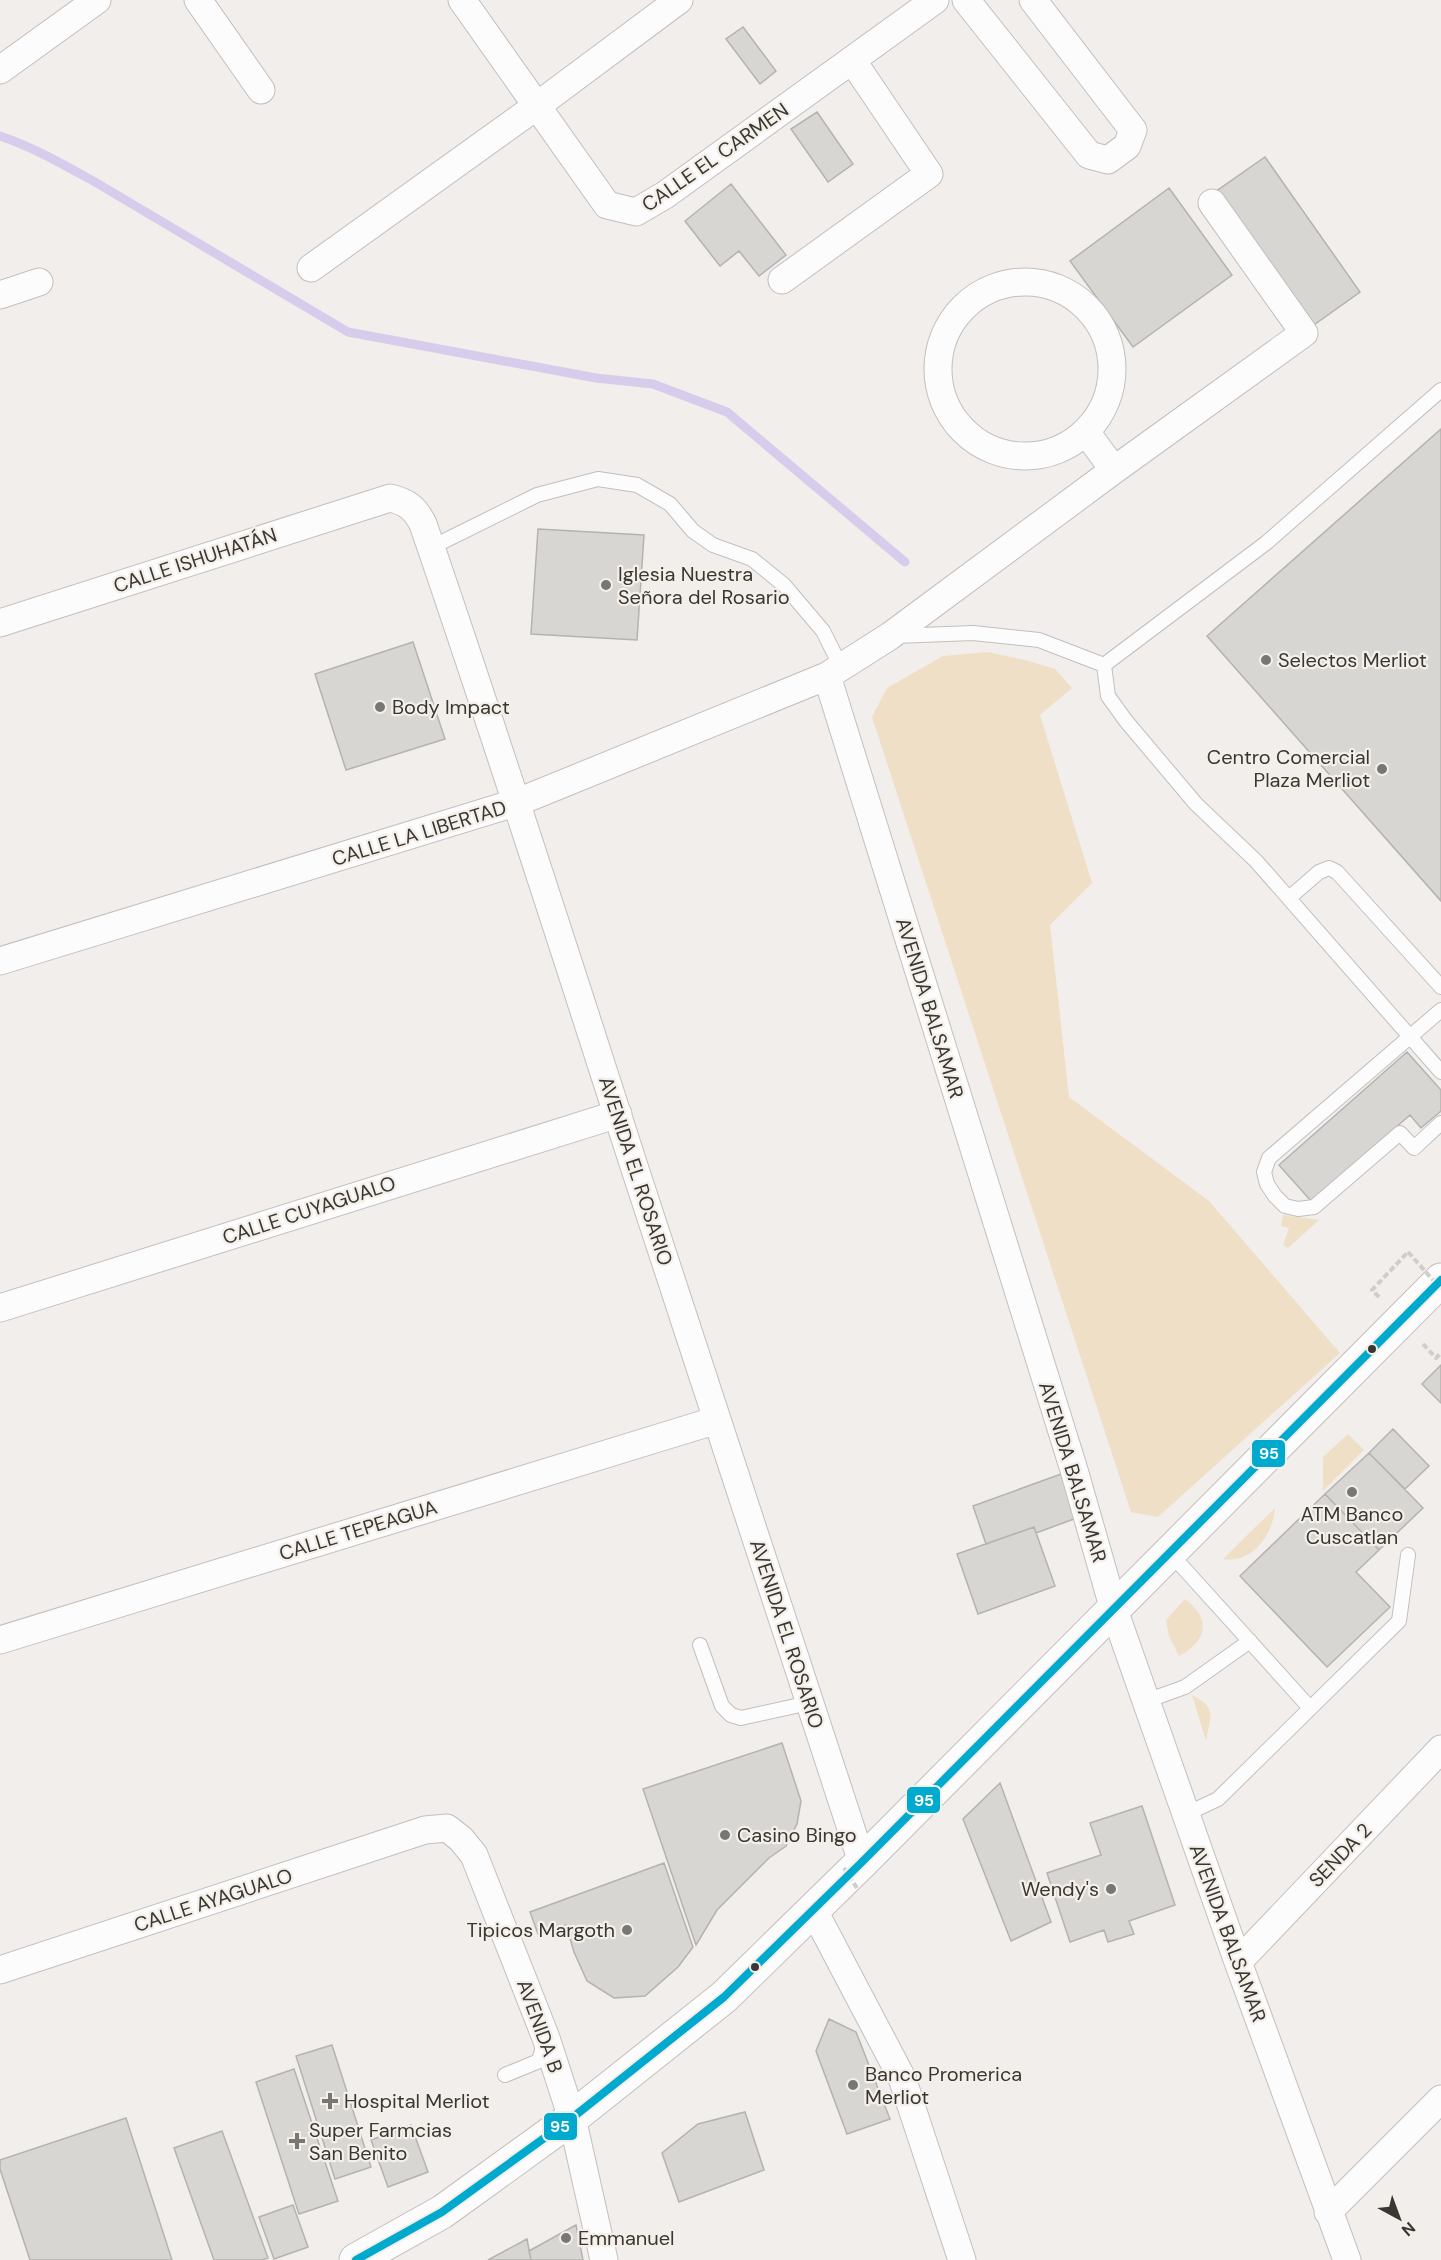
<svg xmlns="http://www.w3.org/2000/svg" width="1441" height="2260" viewBox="0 0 1441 2260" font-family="'DM Sans',sans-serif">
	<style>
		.green { fill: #f0dfc7 }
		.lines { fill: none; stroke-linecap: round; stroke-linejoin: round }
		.stream { stroke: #d8ccec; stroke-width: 9 }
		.building { fill: #d8d6d3; stroke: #b4b3b0; stroke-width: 1.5 }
		.lane-casing { stroke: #c2bfbd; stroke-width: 16 }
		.street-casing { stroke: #c2bfbd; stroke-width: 29 }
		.secondary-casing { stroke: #c2bfbd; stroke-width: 35 }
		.path { stroke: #cfcecd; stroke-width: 4; stroke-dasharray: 6 3; stroke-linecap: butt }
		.lane { stroke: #fdfcfc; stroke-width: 14 }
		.street { stroke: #fdfcfc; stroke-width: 27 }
		.secondary { stroke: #fdfcfc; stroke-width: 33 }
		.path-bridge { stroke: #cfcecd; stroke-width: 4; stroke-dasharray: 6 3; stroke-linecap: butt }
		.bus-1-casing { stroke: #f4efe8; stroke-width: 12 }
		.bus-1 { stroke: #00a9ce; stroke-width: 8 }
		.poi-dot { fill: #797774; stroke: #f4efe8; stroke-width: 2 }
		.bus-dot { fill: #393734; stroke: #f4efe8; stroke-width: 2 }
		.labels { text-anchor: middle; stroke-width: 4.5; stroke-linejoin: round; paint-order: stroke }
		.street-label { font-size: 20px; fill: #393734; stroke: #f4efe8 }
		.poi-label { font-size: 20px; fill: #393734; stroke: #f4efe8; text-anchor: start }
		.line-badge { stroke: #f4efe8; stroke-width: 2 }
		.badge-label { font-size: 16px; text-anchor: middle; font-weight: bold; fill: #fff }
	</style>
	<rect width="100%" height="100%" fill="#f1eeeb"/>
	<path class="green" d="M 988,652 L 1029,661 L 1055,669 L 1072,688 L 1040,715 L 1092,883 L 1050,925 L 1069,1097 L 1209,1201 L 1340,1353 L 1158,1517 L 1131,1512 L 872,717 L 887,688 L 943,656 Z
		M 1283,1215 L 1319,1220 L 1288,1248 L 1283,1245 L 1289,1228 L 1281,1226 Z
		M 1348,1434 L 1364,1450 L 1323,1491 L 1323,1457 Z
		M 1275,1508 C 1273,1534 1253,1564 1223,1559 Z
		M 1185,1599 C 1212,1619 1207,1641 1179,1656 L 1169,1636 L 1166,1620 Z
		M 1192,1695 C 1218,1708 1210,1717 1206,1741 Z"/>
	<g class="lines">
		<path class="stream" d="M 0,136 C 33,147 64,165 95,182 L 348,332 L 596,378 L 653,384 L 727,412 L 905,562"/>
	</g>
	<path class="building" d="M 743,27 L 776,71 L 760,84 L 726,39 Z
		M 817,112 L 853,164 L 828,182 L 791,129 Z
		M 1265,157 L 1360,292 L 1311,327 L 1215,192 Z
		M 731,184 L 786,255 L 759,276 L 739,251 L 720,266 L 685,221 Z
		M 1169,188 L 1232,275 L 1133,347 L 1070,261 Z
		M 1441,429 L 1441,901 L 1207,636 Z
		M 538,529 L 644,535 L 637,640 L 531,634 Z
		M 413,642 L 445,739 L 346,770 L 315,674 Z
		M 1407,1052 L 1441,1090 L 1441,1111 L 1421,1128 L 1410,1115 L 1311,1201 L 1279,1165 Z
		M 1441,1365 L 1441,1403 L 1422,1384 Z
		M 1393,1429 L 1429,1466 L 1405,1489 L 1369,1453 Z
		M 1369,1453 L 1423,1508 L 1379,1550 L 1325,1494 Z
		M 1064,1473 L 1082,1516 L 1036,1533 L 1034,1527 L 986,1544 L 973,1506 Z
		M 1325,1494 L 1379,1550 L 1356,1572 L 1390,1607 L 1327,1667 L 1240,1576 Z
		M 1034,1527 L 1055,1586 L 978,1614 L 957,1554 Z
		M 782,1743 L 801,1801 L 797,1824 L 786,1846 L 769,1858 L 717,1910 L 696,1945 L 643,1789 Z
		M 1000,1783 L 1051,1922 L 1011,1941 L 963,1819 Z
		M 1142,1806 L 1175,1905 L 1129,1921 L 1134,1934 L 1108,1942 L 1104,1930 L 1070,1942 L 1047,1873 L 1101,1855 L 1090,1823 Z
		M 664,1863 L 693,1947 L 678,1967 L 645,1996 L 614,1998 L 587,1981 L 574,1952 L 566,1925 L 538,1934 L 530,1912 Z
		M 829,2019 L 856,2032 L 890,2119 L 847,2134 L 816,2051 Z
		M 332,2045 L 371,2167 L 335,2179 L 296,2056 Z
		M 294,2069 L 338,2201 L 299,2214 L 256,2082 Z
		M 745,2112 L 764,2170 L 679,2202 L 662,2153 L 698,2124 Z
		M 126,2118 L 172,2260 L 30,2260 L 0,2169 L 0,2160 Z
		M 411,2125 L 428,2172 L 388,2187 L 371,2140 Z
		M 222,2131 L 268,2258 L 262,2260 L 214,2260 L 174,2148 Z
		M 293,2205 L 308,2247 L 274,2259 L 259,2217 Z
		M 576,2225 L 583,2260 L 531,2260 L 529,2251 Z
		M 527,2239 L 531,2260 L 488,2260 Z"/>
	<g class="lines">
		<g class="lane-casing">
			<path id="lane" d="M 432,547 L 537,495 L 598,479 L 637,485 L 670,504 L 693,531 L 713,545 L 752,559 L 784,585 L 823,631 L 841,667
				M 895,636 L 973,633 L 1039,640 L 1104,665
				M 1104,665 L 1108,696 L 1126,721 L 1196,804 L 1256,861 L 1441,1072
				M 1104,665 L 1266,543 L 1441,390
				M 1289,898 L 1319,872 L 1329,868 L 1337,872 L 1441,987
				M 1441,1010 L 1269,1158 L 1264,1172 L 1267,1184 L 1275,1196 L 1285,1206 L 1298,1209 L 1314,1207 L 1400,1133 L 1414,1148 L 1441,1123
				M 1170,1553 L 1310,1708
				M 700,1645 L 722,1706 L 731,1715 L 741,1718 L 809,1703
				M 1146,1701 L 1185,1687 L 1250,1641
				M 1186,1814 L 1218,1799 L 1399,1621 L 1408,1555
				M 505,2075 L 539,2061 L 544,2043"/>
		</g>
		<g class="street-casing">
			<path id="street" d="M 198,0 L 261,90
				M 462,0 L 607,205 L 636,212 L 665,195 L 935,0
				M 966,0 L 1089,155 L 1108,160 L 1127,146 L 1133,130 L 1033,0
				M 0,70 L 97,0
				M 311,268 L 538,105 L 679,0
				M 782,280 L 929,174 L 852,60
				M938 369a87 87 0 1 1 174 0a87 87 0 1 1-174 0Z
				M 0,295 L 39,282
				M 1086,432 L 1114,470
				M 0,623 L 390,498 C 407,502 415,508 423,524 C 496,736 564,949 633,1163 C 709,1396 785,1629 862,1862
				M 827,676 L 1074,1470 L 1114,1610 L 1238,1962 L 1347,2260
				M 0,961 L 518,802 L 827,676 L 890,636 L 1114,470 L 1304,333 L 1212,203
				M 0,1308 L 618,1114
				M 0,1640 L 717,1420
				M 813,1909 L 902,2078 L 962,2260
				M 1238,1962 L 1441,1749
				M 0,1970 L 425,1830 L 447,1828 L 461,1839 L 474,1855 L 546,2038 L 572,2118 L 604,2260
				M 1328,2212 L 1441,2099"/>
		</g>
		<g class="secondary-casing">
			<path id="secondary" d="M 356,2260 L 442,2212 L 572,2118 L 724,1997 L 862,1862 L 1441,1280"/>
		</g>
		<path class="path" d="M 1379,1297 L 1372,1290 L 1408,1252
			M 1423,1344 L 1436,1358 L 1441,1353"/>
		<use href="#lane" class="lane"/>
		<use href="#street" class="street"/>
		<use href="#secondary" class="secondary"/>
		<path class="path-bridge" d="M 1408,1252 L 1441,1289
			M 844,1868 L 857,1888"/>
		<g class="bus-1-casing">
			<path id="bus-1" d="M 356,2260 L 442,2212 L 572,2118 L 724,1997 L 862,1862 L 1441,1280"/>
		</g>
		<use href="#bus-1" class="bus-1"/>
	</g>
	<g class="poi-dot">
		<circle cx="606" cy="585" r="6"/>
		<circle cx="1266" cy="660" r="6"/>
		<circle cx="380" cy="707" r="6"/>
		<circle cx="1382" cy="769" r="6"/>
		<circle cx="1352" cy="1492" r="6"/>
		<circle cx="725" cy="1835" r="6"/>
		<circle cx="1111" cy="1889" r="6"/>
		<circle cx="627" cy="1930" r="6"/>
		<circle cx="853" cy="2085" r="6"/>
		<path d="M327 2092h6v6h6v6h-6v6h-6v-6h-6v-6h6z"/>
		<path d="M294 2132h6v6h6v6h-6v6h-6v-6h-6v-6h6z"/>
		<circle cx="566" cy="2238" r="6"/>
	</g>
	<g class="bus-dot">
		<circle cx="1372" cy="1349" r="5"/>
		<circle cx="755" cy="1967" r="5"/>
	</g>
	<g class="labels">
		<g class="street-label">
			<text transform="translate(715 157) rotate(-35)" y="7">CALLE EL CARMEN</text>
			<text transform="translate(195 560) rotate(-18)" y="7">CALLE ISHUHATÁN</text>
			<text transform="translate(419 833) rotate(-17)" y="7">CALLE LA LIBERTAD</text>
			<text transform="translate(930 1008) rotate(73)" y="7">AVENIDA BALSAMAR</text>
			<text transform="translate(636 1171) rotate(72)" y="7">AVENIDA EL ROSARIO</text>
			<text transform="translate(309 1210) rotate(-18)" y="7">CALLE CUYAGUALO</text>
			<text transform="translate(1073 1472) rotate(73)" y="7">AVENIDA BALSAMAR</text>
			<text transform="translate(358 1530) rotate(-17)" y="7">CALLE TEPEAGUA</text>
			<text transform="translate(787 1634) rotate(72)" y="7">AVENIDA EL ROSARIO</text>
			<text transform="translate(1340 1855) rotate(-46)" y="7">SENDA 2</text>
			<text transform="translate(213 1900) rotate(-18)" y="7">CALLE AYAGUALO</text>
			<text transform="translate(1228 1933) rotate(70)" y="7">AVENIDA BALSAMAR</text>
			<text transform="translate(540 2026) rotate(70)" y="7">AVENIDA B</text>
		</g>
		<g class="poi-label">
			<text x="618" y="581">Iglesia Nuestra<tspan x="618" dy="23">Señora del Rosario</tspan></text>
			<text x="1278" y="667">Selectos Merliot</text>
			<text x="392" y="714">Body Impact</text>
			<text x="1370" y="764" text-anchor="end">Centro Comercial<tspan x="1370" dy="23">Plaza Merliot</tspan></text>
			<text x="1352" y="1521" text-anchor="middle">ATM Banco<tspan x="1352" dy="23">Cuscatlan</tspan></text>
			<text x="737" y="1842">Casino Bingo</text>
			<text x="1099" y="1896" text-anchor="end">Wendy's</text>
			<text x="615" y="1937" text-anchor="end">Tipicos Margoth</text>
			<text x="865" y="2081">Banco Promerica<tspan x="865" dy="23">Merliot</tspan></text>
			<text x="344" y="2108">Hospital Merliot</text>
			<text x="309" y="2137">Super Farmcias<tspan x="309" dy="23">San Benito</tspan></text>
			<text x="578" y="2245">Emmanuel</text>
		</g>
	</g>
	<g class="line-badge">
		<rect x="1251" y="1439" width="35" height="29" rx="6" fill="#00a9ce"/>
		<rect x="906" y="1786" width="35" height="28" rx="6" fill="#00a9ce"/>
		<rect x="543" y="2112" width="35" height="29" rx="6" fill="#00a9ce"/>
	</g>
	<g class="badge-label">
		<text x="1269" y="1459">95</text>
		<text x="924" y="1806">95</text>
		<text x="560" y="2132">95</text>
	</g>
	<g transform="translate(1399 2218) rotate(139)" stroke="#f4efe8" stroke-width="4.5" paint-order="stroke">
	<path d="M0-4.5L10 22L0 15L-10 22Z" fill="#393734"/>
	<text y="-9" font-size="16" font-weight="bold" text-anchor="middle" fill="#393734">N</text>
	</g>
</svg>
